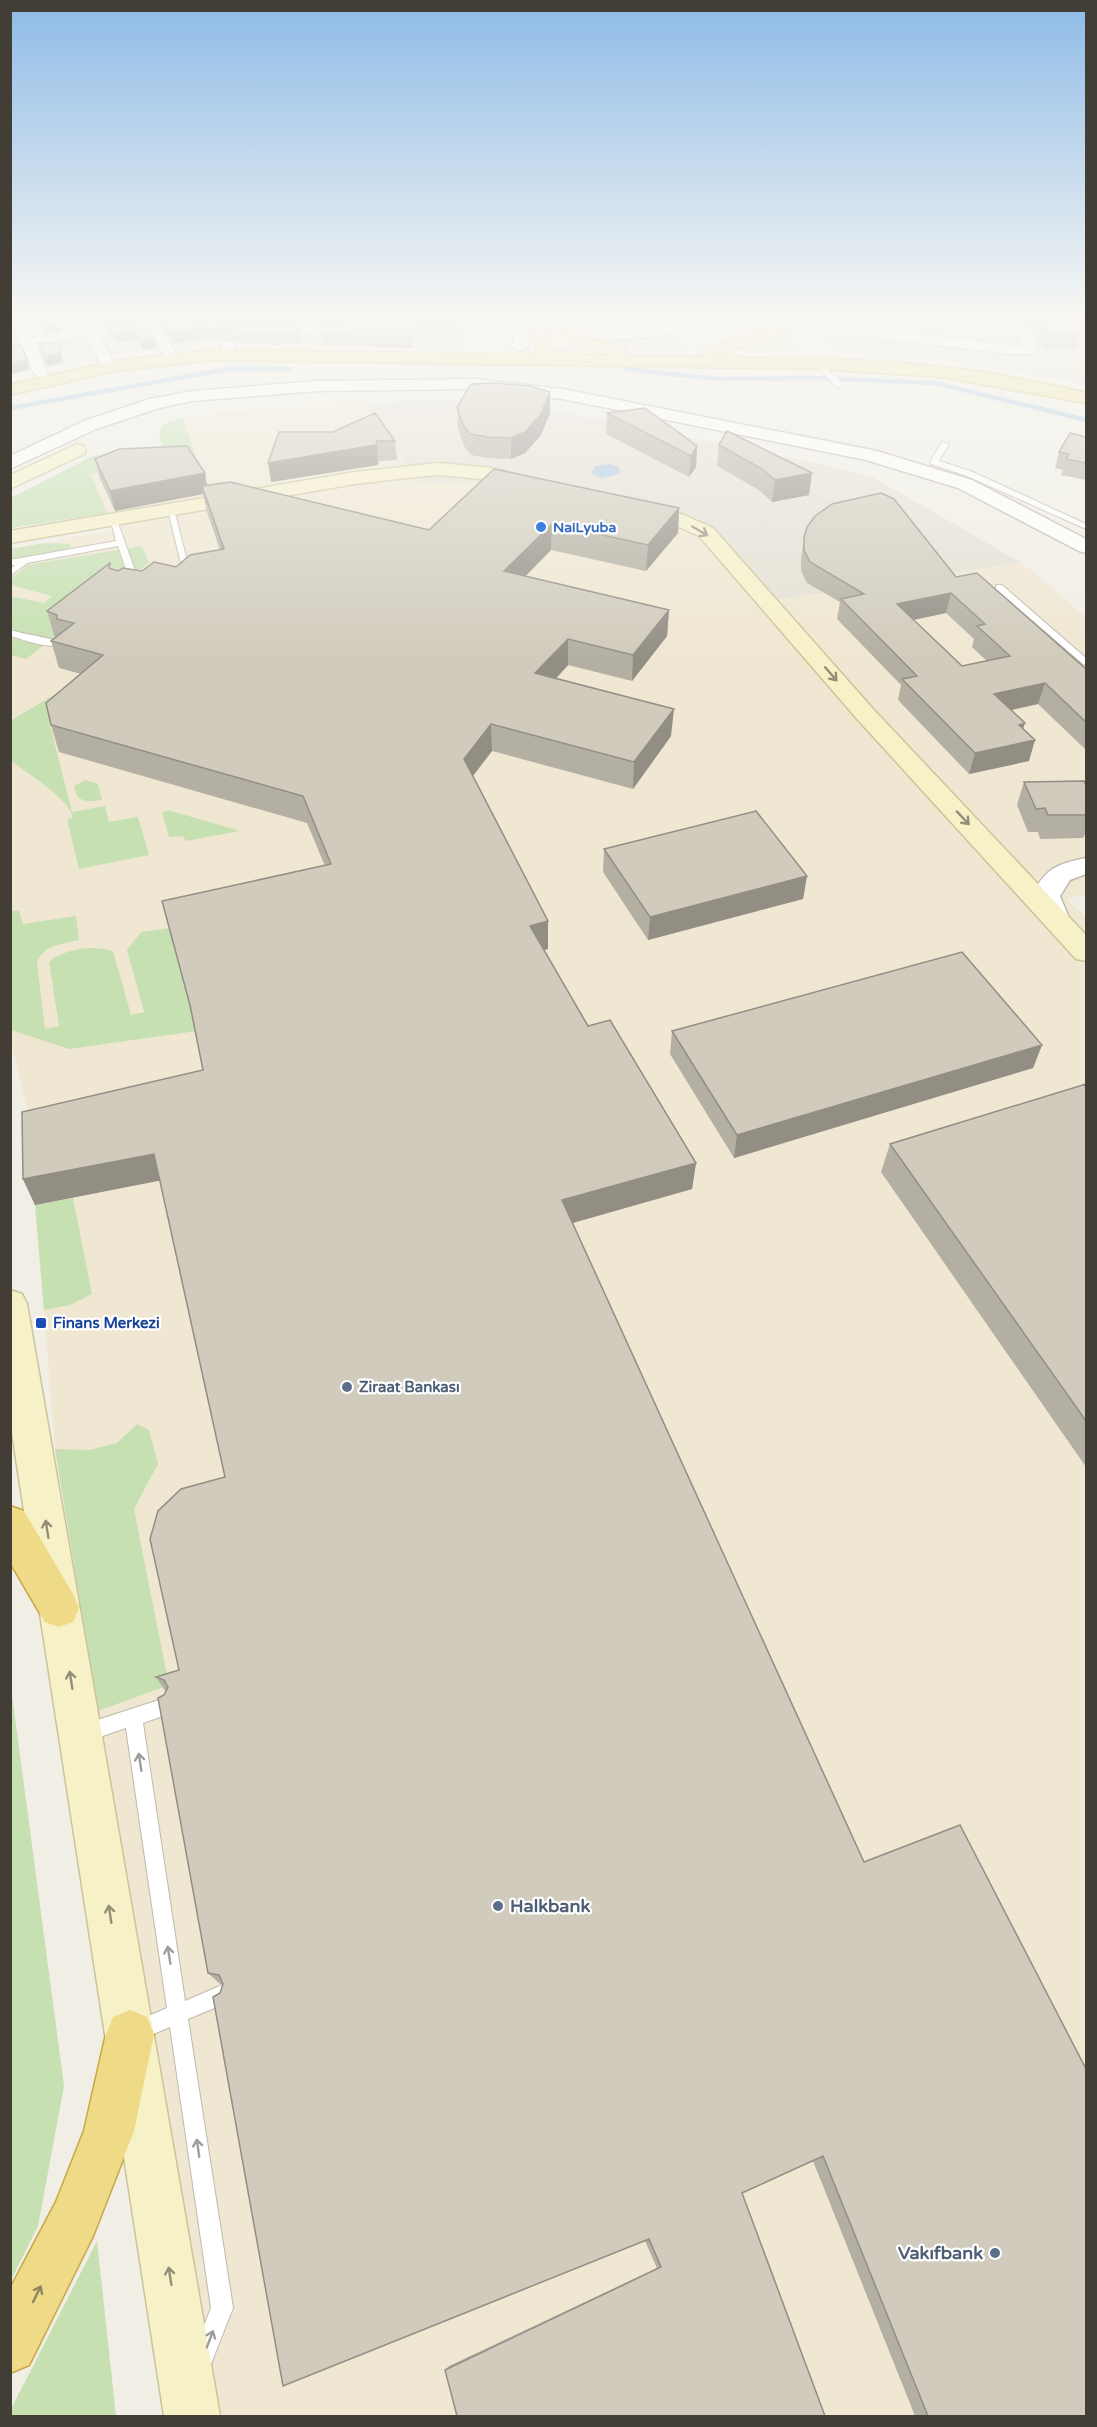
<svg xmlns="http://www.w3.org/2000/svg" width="1097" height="2427" viewBox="0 0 1097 2427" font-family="'Varela Round',sans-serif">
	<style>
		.residential { fill: #e4e0d4 }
		.commercial { fill: #f0e7d2 }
		.green { fill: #c7e0b2 }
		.parking { fill: #e2e0dd }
		.water { fill: #a8c6e6 }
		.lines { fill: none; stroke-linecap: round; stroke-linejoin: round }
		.stream { stroke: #a8c6e6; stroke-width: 4.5 }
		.service-casing { stroke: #bdb9ac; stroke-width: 2 }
		.minor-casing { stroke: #bdb9ac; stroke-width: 3 }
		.tertiary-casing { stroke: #bdb9ac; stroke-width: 3 }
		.secondary-casing { stroke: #cbc39a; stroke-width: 3 }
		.primary-casing { stroke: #d4c06f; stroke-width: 3 }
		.trunk-casing { stroke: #c9a746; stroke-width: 3 }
		.service { fill: #fff; fill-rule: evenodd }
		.minor { fill: #fff; fill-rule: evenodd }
		.tertiary { fill: #fff; fill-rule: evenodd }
		.secondary { fill: #f7f1c8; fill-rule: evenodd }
		.primary { fill: #f2e29d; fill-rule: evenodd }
		.trunk { fill: #efda88; fill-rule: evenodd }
		.wall { fill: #b3afa2; fill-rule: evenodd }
		.shaded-wall { fill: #928e84 }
		.building { fill: #d0cbbc; stroke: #928e84; stroke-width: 1.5; fill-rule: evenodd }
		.oneway { stroke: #938f78 }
		.oneway2 { stroke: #a09e9a }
		.oneway3 { stroke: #90845b }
		.shop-dot { fill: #3f7fe0; stroke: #fff; stroke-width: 2 }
		.transit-dot { fill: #1a4fb4; stroke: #fff; stroke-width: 2 }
		.service-dot { fill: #5c6f8a; stroke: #fff; stroke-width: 2 }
		.labels { text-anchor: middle; stroke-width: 4.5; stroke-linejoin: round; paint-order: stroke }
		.far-shop-label { font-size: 14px; font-weight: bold; fill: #366cbe; stroke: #fff; text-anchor: start }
		.transit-label { font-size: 15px; font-weight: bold; fill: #164399; stroke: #fff; text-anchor: start }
		.service-label { font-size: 15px; font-weight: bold; fill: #4e5e75; stroke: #fff; text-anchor: start }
		.near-service-label { font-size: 18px; font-weight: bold; fill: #4e5e75; stroke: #fff; text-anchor: start }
	</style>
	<rect width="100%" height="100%" fill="#f0eee5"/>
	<path class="residential" d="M 11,320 L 341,320 L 344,325 L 457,320 L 468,347 L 219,344 L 115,354 L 11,376 Z
		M 578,320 L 690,320 L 638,332 L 616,333 L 584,329 Z
		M 826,320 L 1086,321 L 1086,384 L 990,367 L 825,345 L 817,331 Z
		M 449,400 L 514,402 L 825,465 L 874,478 L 1022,563 L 762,602 L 487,482 L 420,484 L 365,402 Z"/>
	<path class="commercial" d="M 365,402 L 420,484 L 487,482 L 665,521 L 696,531 L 762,602 L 1022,563 L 1086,617 L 1086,894 L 1067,899 L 1086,918 L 1086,2416 L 214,2416 L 55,1449 L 35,1205 L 34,1138 L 10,1038 L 10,549 L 113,530 L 90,474 L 195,456 L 183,418 L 229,412 Z"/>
	<path class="green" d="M 786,332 L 794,346 L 805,351 L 734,350 Z
		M 183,418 L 196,456 L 165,461 L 159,432 L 164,424 Z
		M 110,453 L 129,467 L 91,474 L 107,513 L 11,528 L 11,498 L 92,456 Z
		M 45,543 L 70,544 L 70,550 L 11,559 L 11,549 Z
		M 142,546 L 149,563 L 51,640 L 11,629 L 10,596 L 44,603 L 52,596 L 11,585 L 11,579 L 27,565 Z
		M 11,638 L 43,646 L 26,659 L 11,655 Z
		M 99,676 L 102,679 L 49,721 L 72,812 L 105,806 L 109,822 L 138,817 L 149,855 L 79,869 L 67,819 L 73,818 C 70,799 26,772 11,761 L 10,721 L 57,693 Z
		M 85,780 L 98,784 L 102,800 C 88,802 76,803 74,786 Z
		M 168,810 L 240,831 L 186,841 L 183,836 L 169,837 L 162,813 Z
		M 19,910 L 23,924 L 76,916 L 79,940 C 63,944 42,945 37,963 L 45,1029 L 59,1026 L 49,962 C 66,948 93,945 113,951 L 131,1015 L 144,1012 L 127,950 L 141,932 L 170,928 L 197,1031 L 69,1049 L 11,1030 L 11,911 Z
		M 73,1198 L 92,1294 L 70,1305 L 44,1310 L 35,1205 Z
		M 137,1424 L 149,1430 L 158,1464 L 134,1509 L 169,1685 L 98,1711 L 55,1449 L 89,1450 L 117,1443 Z
		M 10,1680 L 64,2086 L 38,2226 L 11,2280 Z
		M 97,2241 L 116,2416 L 11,2416 L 11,2409 Z"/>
	<path class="parking" d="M 672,336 L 691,347 L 703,349 L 626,347 L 616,344 L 626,342 L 638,343 Z"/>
	<path class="water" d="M 610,464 L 619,467 L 620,474 L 601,478 L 591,473 L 595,466 Z"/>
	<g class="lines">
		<path class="stream" d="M 681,329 L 721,320
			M 621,340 L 643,337
			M 625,369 L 717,379 L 816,378 L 935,383 L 1086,420
			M 10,408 L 229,369 L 290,369"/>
		<g class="service-casing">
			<path id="service" d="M 817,363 L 821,363 L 842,383 L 842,387 L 836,387 L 817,365 Z
				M 942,442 L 949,444 L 939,461 L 973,472 L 1086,524 L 1086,529 L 967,476 L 931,464 L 930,462 Z
				M 167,507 L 174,509 L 189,569 L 182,567 Z
				M 110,518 L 117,520 L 139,582 L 134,587 L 127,585 L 130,581 L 118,546 L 27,563 L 10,576 L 10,569 L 15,565 L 10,565 L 10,560 L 116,541 Z
				M 996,585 L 1002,585 L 1086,658 L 1086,665 L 1083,664 L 996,589 Z
				M 10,630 C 20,633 59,640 64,643 C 51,651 25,640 10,636 Z
				M 168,1697 L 174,1700 L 177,1706 L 174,1712 L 143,1723 L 185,2001 L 222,1985 L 229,1988 L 232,1995 L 229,2002 L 188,2019 L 233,2308 L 209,2369 L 201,2372 L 193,2369 L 190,2361 L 211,2308 L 170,2027 L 137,2041 L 130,2038 L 127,2031 L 130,2024 L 167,2008 L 126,1728 L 85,1742 L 79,1739 L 76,1733 L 79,1727 L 85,1724 Z"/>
		</g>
		<g class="minor-casing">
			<path id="minor" d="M 10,320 L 22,320 L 32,338 L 81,330 L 74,320 L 87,320 L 94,328 L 141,320 L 175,320 L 174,323 L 159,326 L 175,351 L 168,355 L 163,354 L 147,327 L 99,335 L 113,361 L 106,365 L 101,364 L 86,337 L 36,345 L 48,374 L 41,378 L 34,374 L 23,347 L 10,349 L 10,341 L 19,339 Z
				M 211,320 L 224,320 L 233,332 L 234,348 L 232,351 L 222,351 L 219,332 Z
				M 362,320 L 424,320 L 418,324 L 263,336 L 256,332 L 263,328 Z
				M 683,320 L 702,320 C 679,342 596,342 566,335 L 564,332 C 571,325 582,330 592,330 C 622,333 654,331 683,320 Z
				M 847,320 L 864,320 L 886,331 L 1023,346 L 1017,333 L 995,320 C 1017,320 1034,324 1037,350 L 1030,354 L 1012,354 L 883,339 Z"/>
		</g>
		<g class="tertiary-casing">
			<path id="tertiary" d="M 509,320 L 525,320 L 530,341 L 524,350 L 518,351 L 510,346 L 514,341 Z
				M 474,379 L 563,389 L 877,451 L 972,480 L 1086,539 L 1086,553 L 1079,551 L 958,488 L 866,460 L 563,399 L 474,389 L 317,391 L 192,401 L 159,408 L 96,429 L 10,469 L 10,456 L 84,421 L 149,399 L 192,391 L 317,381 Z
				M 1086,858 L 1086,874 L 1070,880 L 1060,896 L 1069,918 L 1065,924 L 1055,927 L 1045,924 L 1032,896 C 1045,868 1057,864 1086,858 Z"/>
		</g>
		<g class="secondary-casing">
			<path id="secondary" d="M 77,444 L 84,446 L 86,450 L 84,454 L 10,489 L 10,475 Z
				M 439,463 L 491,468 L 540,480 L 543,484 L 540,488 L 533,490 L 491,480 L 439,475 L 415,477 L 355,484 L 10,543 L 10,531 L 355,472 Z
				M 635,502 L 684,515 L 713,528 L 874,710 L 1086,935 L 1086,961 L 1076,959 L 858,720 L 699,536 L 670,523 L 628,512 L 625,508 L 628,504 Z
				M 10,1290 L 22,1294 L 27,1304 L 220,2416 L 164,2416 L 10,1420 Z"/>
		</g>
		<g class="primary-casing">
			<path id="primary" d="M 534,320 L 550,320 L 552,349 L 578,355 L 613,356 L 579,347 L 558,330 L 556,327 L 558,324 L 570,324 L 591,339 L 624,348 L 626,352 L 622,356 L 706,357 L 701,353 L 703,349 L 793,320 L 815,320 L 813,324 L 712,357 C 788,358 866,358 942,367 C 990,372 1039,382 1086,393 L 1086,403 L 942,377 L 819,369 L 214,360 L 114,371 L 10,395 L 10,385 L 114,361 L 214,350 L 537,355 Z"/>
		</g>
		<g class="trunk-casing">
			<path id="trunk" d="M 10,1506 L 24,1511 L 73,1594 L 79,1608 L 73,1622 L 59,1627 L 45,1622 L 10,1562 Z
				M 130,2010 L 147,2017 L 154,2034 L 134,2131 L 93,2236 L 29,2365 L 10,2373 L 10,2289 L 56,2202 L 84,2131 L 106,2034 L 113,2017 Z"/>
		</g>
		<use href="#service" class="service"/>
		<use href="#minor" class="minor"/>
		<use href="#tertiary" class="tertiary"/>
		<use href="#secondary" class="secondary"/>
		<use href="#primary" class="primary"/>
		<use href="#trunk" class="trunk"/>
	</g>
	<path class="wall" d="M 31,320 L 56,320 L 60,331 L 45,334 Z
		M 161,320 L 302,320 L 302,323 L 226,326 L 224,327 L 229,328 L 300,327 L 301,343 L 275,345 L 205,339 L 204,337 L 173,344 L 163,328 Z
		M 415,320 L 459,320 L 460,332 L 421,334 L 416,326 Z
		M 1020,320 L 1075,320 L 1080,333 L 1076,348 L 1045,349 L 1023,321 Z
		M 144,321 L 156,347 L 143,350 L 136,340 L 118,342 L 110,335 L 108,327 Z
		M 322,335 L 412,338 L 413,348 L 323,345 Z
		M 39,343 L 61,350 L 63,362 L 47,366 L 41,352 Z
		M 457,407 L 550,413 L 541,435 L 525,453 L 511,459 L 488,458 L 471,455 L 464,446 L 458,428 Z
		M 607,413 L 697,446 L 696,467 L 689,477 L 606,434 Z
		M 279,432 L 395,441 L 397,460 L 379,461 L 378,465 L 271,482 Z
		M 1086,437 L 1086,480 L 1061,475 L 1063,470 L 1055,468 L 1059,452 Z
		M 719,445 L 809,495 L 772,502 L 759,490 L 717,466 Z
		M 95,459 L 205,473 L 207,485 L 429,530 L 679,508 L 678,533 L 646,571 L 551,550 L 525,576 L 669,610 L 667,636 L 632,681 L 568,665 L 556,679 L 671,736 L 633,789 L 492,751 L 473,776 L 548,949 L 543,950 L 588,1026 L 696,1163 L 692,1189 L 572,1223 L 1086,2416 L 915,2416 L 813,2161 L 742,2193 L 825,2416 L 445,2370 L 449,2366 L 657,2268 L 645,2241 L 220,1993 L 223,1984 L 220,1984 L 208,1973 L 164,1695 L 166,1692 L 156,1677 L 179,1670 L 225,1477 L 160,1180 L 35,1205 L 23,1179 L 203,1070 L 325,866 L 307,823 L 59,752 L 51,725 L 81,674 L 59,668 L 51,641 L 55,638 L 47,611 L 112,569 L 118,571 L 142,571 L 176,567 L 220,550 L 207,512 L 203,494 L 115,511 L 100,479 Z
		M 804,538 L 956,577 L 1086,669 L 1086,750 L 1038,704 L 1011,710 L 1023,728 L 1029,761 L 969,774 L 898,700 L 901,685 L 837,619 L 840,602 L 807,583 L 801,571 L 801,559 ZM 946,613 L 974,639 L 972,647 L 987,661 L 962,666 L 914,620 Z
		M 1024,782 L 1086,785 L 1086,832 L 1083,838 L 1040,839 L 1038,832 L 1028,832 L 1017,805 Z
		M 604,849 L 807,876 L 803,899 L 648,940 L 603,872 Z
		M 672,1031 L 1042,1045 L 1033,1068 L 734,1158 L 670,1054 Z
		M 1086,1084 L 1086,1467 L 881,1172 L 890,1144 Z"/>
	<path class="shaded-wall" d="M 98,320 L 125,320 L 99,325 Z
		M 218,320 L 225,320 L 226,326 L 217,331 L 215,322 Z
		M 312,320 L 335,320 L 312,322 Z
		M 58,322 L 60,331 L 45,334 L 43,325 Z
		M 202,327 L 204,337 L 173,344 L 171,334 Z
		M 134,331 L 136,340 L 118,342 L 116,334 Z
		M 155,339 L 156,347 L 143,350 L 141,341 Z
		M 59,342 L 63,362 L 47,366 L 45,357 Z
		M 27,360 L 30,369 L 10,374 L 10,364 Z
		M 550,392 L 550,413 L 541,435 L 525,453 L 511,459 L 511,438 Z
		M 377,441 L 378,465 L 271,482 L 268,463 Z
		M 697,446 L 696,467 L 689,477 L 691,456 Z
		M 205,473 L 208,493 L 202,486 L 203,494 L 115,511 L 110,491 Z
		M 812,473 L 809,495 L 772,502 L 775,480 Z
		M 679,508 L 678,533 L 646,571 L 648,545 Z
		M 552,524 L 551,550 L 505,597 L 504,571 Z
		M 951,593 L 946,613 L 893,624 L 897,604 Z
		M 669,610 L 667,636 L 632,681 L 633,655 Z
		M 568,639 L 568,665 L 535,700 L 535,673 Z
		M 1045,683 L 1038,704 L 988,715 L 994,694 Z
		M 674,709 L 671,736 L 633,789 L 634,762 Z
		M 1025,723 L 1018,744 L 1035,740 L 1029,761 L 969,774 L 975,753 L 1019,725 Z
		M 491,724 L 492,751 L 465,786 L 464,759 Z
		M 807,876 L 803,899 L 648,940 L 650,917 Z
		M 548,921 L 548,949 L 530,953 L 530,926 Z
		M 1042,1045 L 1033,1068 L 734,1158 L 737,1135 Z
		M 154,1154 L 163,1180 L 35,1205 L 23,1179 Z
		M 696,1163 L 692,1189 L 562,1226 L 562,1200 Z"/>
	<path class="building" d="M 38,320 L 56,320 L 58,322 L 43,325 Z
		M 162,320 L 218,320 L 215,322 L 217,325 L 229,328 L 300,327 L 300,333 L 274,335 L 203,329 L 202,327 L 171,334 Z
		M 371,320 L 409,320 L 412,338 L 322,335 L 321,325 Z
		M 418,320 L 459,320 L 459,323 L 421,324 Z
		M 1038,320 L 1075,320 L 1080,333 L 1049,334 Z
		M 144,321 L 155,339 L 141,341 L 134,331 L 116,334 L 108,327 Z
		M 59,342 L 61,353 L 45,357 L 39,343 Z
		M 21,344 L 27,360 L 10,364 L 10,345 Z
		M 497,383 L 530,386 L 550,392 L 541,414 L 525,432 L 511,438 L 487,437 L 470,434 L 463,425 L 457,407 L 471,384 Z
		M 645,408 L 697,446 L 691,456 L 607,413 Z
		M 375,413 L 395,441 L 377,441 L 376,445 L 268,463 L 279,432 L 333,432 Z
		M 727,431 L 812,473 L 775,480 L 762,469 L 719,445 Z
		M 1070,433 L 1086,437 L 1086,463 L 1066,459 L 1069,454 L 1059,452 Z
		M 187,446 L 205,473 L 110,491 L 95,459 L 119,449 Z
		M 494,469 L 679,508 L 648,545 L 552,524 L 504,571 L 669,610 L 633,655 L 568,639 L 535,673 L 674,709 L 634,762 L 491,724 L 464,759 L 548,921 L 530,926 L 588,1026 L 610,1020 L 696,1163 L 562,1200 L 864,1862 L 960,1825 L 1086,2069 L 1086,2416 L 928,2416 L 823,2156 L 742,2193 L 825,2416 L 457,2416 L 445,2370 L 661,2267 L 649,2239 L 283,2386 L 213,1997 L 220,1993 L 223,1984 L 219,1975 L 208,1973 L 158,1698 L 164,1695 L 168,1687 L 164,1680 L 156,1677 L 179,1670 L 150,1539 L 158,1511 L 181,1489 L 225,1477 L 154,1154 L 23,1179 L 22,1112 L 203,1070 L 190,1005 L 162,901 L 331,864 L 303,796 L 51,725 L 46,703 L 103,655 L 51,641 L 74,623 L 57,619 L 57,615 L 47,611 L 110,563 L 109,568 L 118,571 L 123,568 L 142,571 L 154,562 L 176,567 L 190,555 L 224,549 L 202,486 L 230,482 L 429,530 Z
		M 881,493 L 894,499 L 956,577 L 977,573 L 1086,669 L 1086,722 L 1045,683 L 994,694 L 1025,723 L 1019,725 L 1035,740 L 975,753 L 902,679 L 917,676 L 841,599 L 864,594 L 810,562 L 804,550 L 804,538 L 807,527 L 815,516 L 832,504 ZM 951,593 L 985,624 L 977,626 L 1010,656 L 962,666 L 897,604 Z
		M 1084,781 L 1086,785 L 1086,815 L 1048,815 L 1045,808 L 1036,809 L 1024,782 Z
		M 756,811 L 807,876 L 650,917 L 604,849 Z
		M 962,952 L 1042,1045 L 737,1135 L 672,1031 Z
		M 1086,1084 L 1086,1421 L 890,1144 Z"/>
	<defs><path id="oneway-shaft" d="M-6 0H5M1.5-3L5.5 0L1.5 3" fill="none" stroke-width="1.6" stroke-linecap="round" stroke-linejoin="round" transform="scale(1.5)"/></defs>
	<g class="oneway">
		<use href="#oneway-shaft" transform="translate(700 531) rotate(30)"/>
		<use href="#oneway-shaft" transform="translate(831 674) rotate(49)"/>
		<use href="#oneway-shaft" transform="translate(963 818) rotate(47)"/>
		<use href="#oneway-shaft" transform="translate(47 1529) rotate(-99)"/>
		<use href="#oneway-shaft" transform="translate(71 1680) rotate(-99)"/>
		<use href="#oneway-shaft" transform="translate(110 1914) rotate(-99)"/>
		<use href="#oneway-shaft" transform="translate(170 2276) rotate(-99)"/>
	</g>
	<g class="oneway2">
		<use href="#oneway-shaft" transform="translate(140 1762) rotate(-99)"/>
		<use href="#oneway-shaft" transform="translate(169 1955) rotate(-99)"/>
		<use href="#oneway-shaft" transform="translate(198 2148) rotate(-98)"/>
		<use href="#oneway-shaft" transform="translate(210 2339) rotate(-69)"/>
	</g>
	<use class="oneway3" href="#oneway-shaft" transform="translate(37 2294) rotate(-64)"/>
	<linearGradient id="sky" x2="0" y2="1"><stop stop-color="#8ebbe7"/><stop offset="0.48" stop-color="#f8f7f3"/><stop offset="1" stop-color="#f8f7f3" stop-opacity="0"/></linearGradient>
	<rect width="1097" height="660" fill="url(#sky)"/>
	<circle class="shop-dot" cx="541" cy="527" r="6"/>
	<rect class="transit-dot" x="35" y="1317" width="12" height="12" rx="3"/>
	<g class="service-dot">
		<circle cx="347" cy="1387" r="6"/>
		<circle cx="498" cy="1906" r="6"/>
		<circle cx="995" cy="2253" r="6"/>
	</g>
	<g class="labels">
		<g class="far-shop-label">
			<text x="553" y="532">NaiLyuba</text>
		</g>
		<g class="transit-label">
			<text x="53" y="1328">Finans Merkezi</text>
		</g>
		<g class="service-label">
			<text x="359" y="1392">Ziraat Bankası</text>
		</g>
		<g class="near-service-label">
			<text x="510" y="1912">Halkbank</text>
			<text x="983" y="2259" text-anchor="end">Vakıfbank</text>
		</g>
	</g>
	<rect width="1097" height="2427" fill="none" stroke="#423e36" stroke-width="24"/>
</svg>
